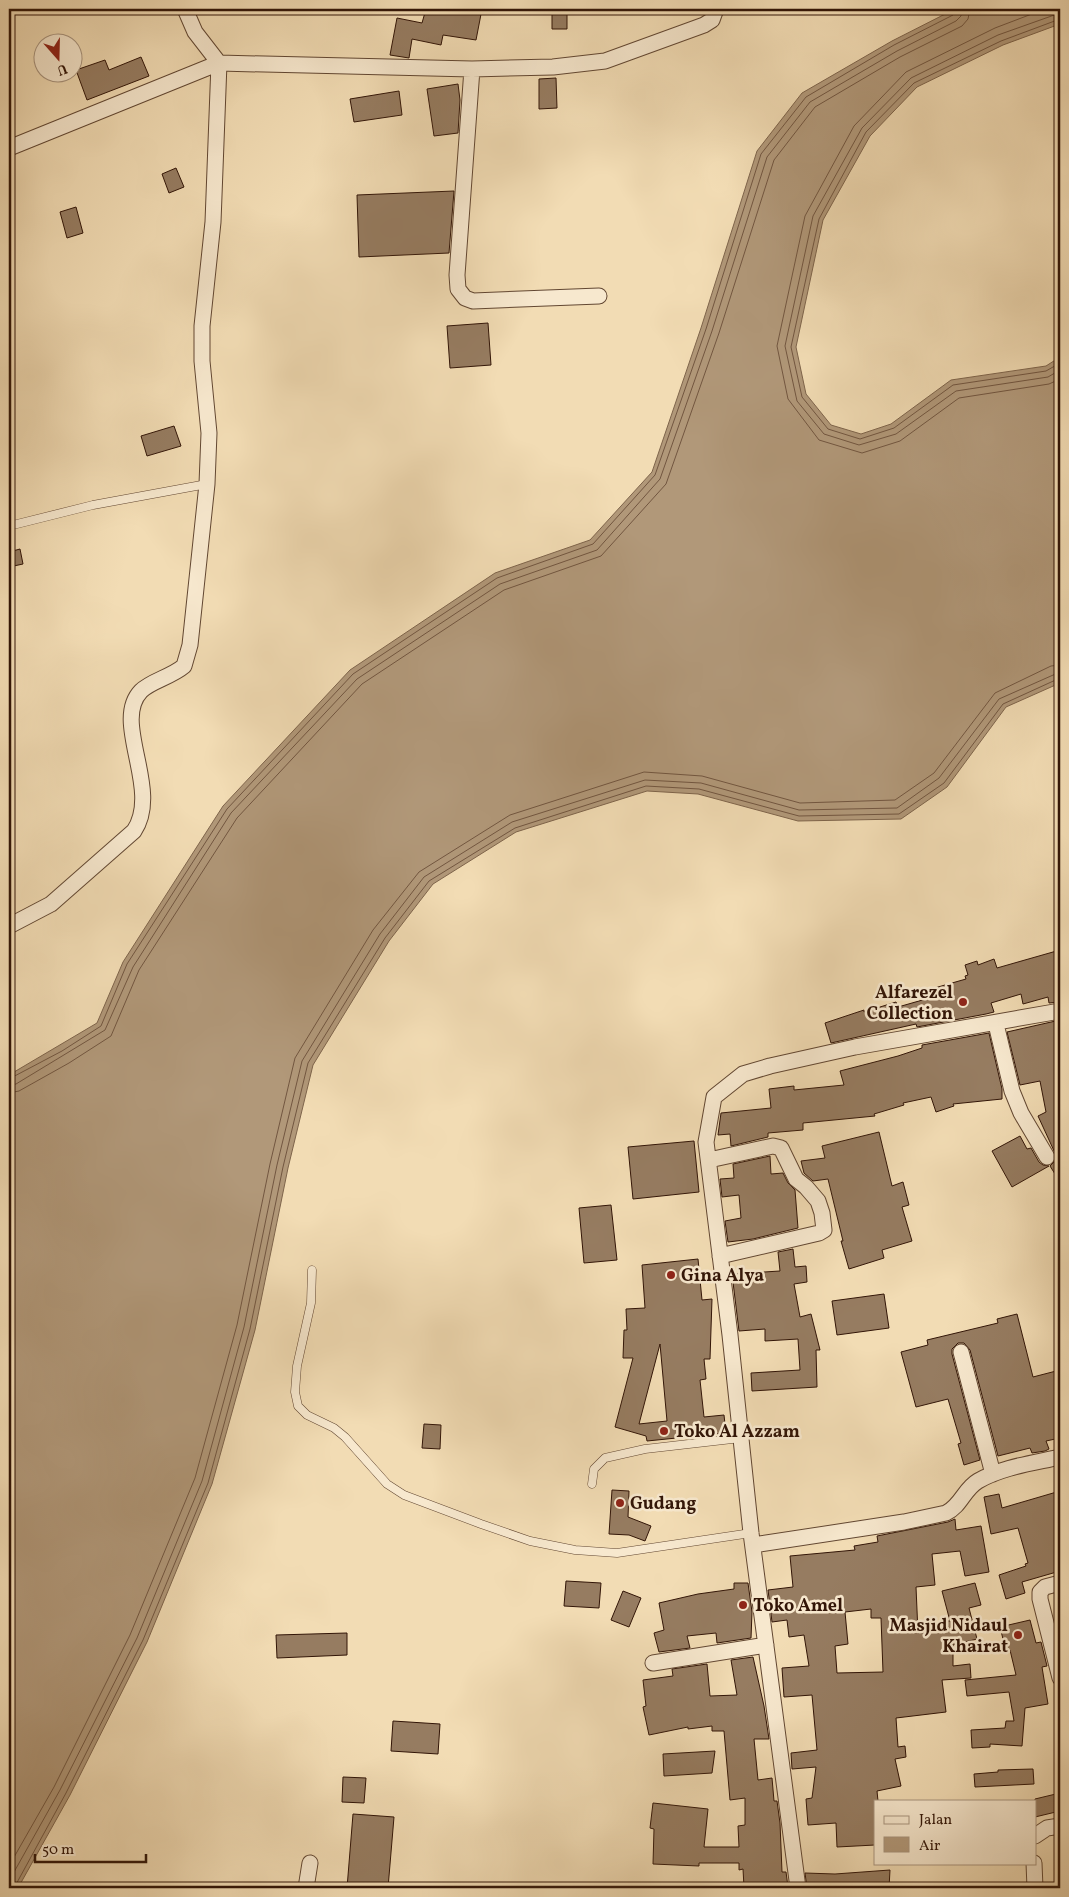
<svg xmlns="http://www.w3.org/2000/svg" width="1069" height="1897" viewBox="0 0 1069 1897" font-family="Vollkorn,serif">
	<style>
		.water { fill: #b19879; stroke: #7e644b }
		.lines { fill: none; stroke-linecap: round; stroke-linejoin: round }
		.shore { stroke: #725640; stroke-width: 1 }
		.building { fill: #967c61; stroke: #321507; fill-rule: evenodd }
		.service-casing { stroke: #624732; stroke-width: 9 }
		.minor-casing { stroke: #624732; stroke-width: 17 }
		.service { stroke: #f7e8ce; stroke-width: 8 }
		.minor { stroke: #f7e8ce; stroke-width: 15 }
		.poi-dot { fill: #8f2418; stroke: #f7e8ce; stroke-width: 2 }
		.labels { text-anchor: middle; stroke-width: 5; stroke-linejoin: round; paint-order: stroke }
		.poi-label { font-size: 18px; font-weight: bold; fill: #321507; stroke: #f7e8ce; text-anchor: start }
	</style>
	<rect width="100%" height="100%" fill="#f2dcb4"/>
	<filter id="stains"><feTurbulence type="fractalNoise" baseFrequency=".004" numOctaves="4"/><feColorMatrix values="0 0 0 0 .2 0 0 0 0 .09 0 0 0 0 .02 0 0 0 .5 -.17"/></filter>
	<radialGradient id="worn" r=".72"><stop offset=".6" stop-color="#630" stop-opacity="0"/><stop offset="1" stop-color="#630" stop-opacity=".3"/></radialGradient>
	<path class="water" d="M 955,9 L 1060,9 L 1060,24 L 1003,45 L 917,87 L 870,136 L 823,220 L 796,347 L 806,394 L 831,425 L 861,434 L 891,424 L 951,380 L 1046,366 L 1060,357 L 1060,683 L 1006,707 L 947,787 L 901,819 L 798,821 L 698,794 L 647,791 L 516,832 L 433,884 L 389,941 L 313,1065 L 288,1168 L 255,1330 L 212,1484 L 147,1642 L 70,1795 L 18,1888 L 9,1888 L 9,1075 L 97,1023 L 123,962 L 223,806 L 350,670 L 495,573 L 590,540 L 652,472 L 701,328 L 757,151 L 802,93 L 892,41 Z"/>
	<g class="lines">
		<path class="shore" d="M 1045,9 L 995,28 L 906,72 L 854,126 L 805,216 L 777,346 L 788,399 L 819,440 L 862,453 L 900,441 L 959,398 L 1049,384 L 1060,379
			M 1060,13 L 998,35 L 911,78 L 862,128 L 813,216 L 785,346 L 797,401 L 824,434 L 859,445 L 896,434 L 956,391 L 1048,377 L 1060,370
			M 1060,19 L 1001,41 L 914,83 L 866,132 L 819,219 L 791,347 L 802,397 L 828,429 L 860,439 L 894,428 L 953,385 L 1046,371 L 1060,363
			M 9,1079 L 62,1051 L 101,1026 L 127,964 L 227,809 L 353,674 L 497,578 L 593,544 L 655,475 L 706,329 L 761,154 L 806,97 L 894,45 L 953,15 L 956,9
			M 9,1086 L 16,1084 L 105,1030 L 133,967 L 231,813 L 357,679 L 500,584 L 597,550 L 660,479 L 712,331 L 767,157 L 810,102 L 897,51 L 956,21 L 961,16 L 962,9
			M 9,1093 L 19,1091 L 69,1063 L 111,1036 L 139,970 L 237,818 L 362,684 L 504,590 L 601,556 L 666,484 L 719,333 L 774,160 L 815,107 L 900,57 L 962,26 L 968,19 L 970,9
			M 9,1866 L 54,1787 L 130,1635 L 195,1478 L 237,1325 L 270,1164 L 295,1058 L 373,930 L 419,872 L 510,815 L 644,772 L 702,776 L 800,803 L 895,800 L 934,773 L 995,693 L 1051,666 L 1060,665
			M 9,1881 L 60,1790 L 137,1638 L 202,1481 L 244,1327 L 277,1165 L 302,1061 L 380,934 L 424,877 L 512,822 L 645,780 L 701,783 L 799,810 L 897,808 L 939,778 L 999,699 L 1060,672
			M 14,1888 L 66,1793 L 143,1640 L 208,1483 L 250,1329 L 283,1167 L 308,1063 L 385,938 L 429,881 L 515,828 L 646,786 L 699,789 L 799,816 L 899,814 L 944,783 L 1003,704 L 1060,678"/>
	</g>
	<path class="building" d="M 426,9 L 457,14 L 458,9 L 482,9 L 476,40 L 443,35 L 441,45 L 412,39 L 409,58 L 390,55 L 397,18 L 422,23 Z
		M 552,13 L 567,13 L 567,29 L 552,29 Z
		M 141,57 L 149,76 L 87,100 L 76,70 L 105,60 L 109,70 Z
		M 556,78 L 557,108 L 539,109 L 539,79 Z
		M 458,84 L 460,100 L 458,133 L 434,136 L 427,89 Z
		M 399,91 L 402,115 L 354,122 L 350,99 Z
		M 176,168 L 184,187 L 169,193 L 162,174 Z
		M 454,191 L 449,253 L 359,257 L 357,195 Z
		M 76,207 L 83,233 L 67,238 L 60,212 Z
		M 488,323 L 491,365 L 450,368 L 447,326 Z
		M 174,426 L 181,446 L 147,456 L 141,436 Z
		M 20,549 L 23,564 L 9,567 L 9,552 Z
		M 1060,950 L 1060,1002 L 1049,1003 L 1048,997 L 1023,1004 L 1021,994 L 991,1003 L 994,1012 L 986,1014 L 917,1027 L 916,1024 L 831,1043 L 825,1023 L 864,1010 L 864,1012 L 896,1002 L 898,1007 L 933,997 L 931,989 L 966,979 L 965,976 L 968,975 L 965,965 L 977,961 L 978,965 L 994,959 L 997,968 Z
		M 1060,1020 L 1060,1182 L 1050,1166 L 1055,1161 L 1055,1153 L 1038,1116 L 1046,1112 L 1040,1081 L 1020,1085 L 1007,1032 Z
		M 989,1033 L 1002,1089 L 1002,1099 L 953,1104 L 954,1106 L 936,1112 L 931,1097 L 903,1103 L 904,1105 L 874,1114 L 875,1116 L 803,1123 L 803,1130 L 768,1133 L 768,1137 L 731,1146 L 730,1134 L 718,1135 L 721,1113 L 771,1108 L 769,1089 L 794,1086 L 794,1090 L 844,1085 L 840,1071 L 898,1056 L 922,1048 L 922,1045 Z
		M 879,1132 L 892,1186 L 903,1182 L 909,1205 L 902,1207 L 912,1241 L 882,1250 L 884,1258 L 849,1269 L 841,1241 L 843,1241 L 828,1179 L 813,1181 L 804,1173 L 801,1161 L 825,1158 L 822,1146 Z
		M 1020,1136 L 1027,1149 L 1031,1148 L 1039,1162 L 1043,1165 L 1049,1166 L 1012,1187 L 992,1151 Z
		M 694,1141 L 699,1192 L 633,1199 L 628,1147 Z
		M 770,1156 L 771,1174 L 783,1173 L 788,1183 L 795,1190 L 798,1228 L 753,1239 L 728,1242 L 725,1221 L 741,1218 L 739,1195 L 722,1197 L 720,1179 L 734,1178 L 733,1164 Z
		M 611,1205 L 617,1260 L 584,1263 L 579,1208 Z
		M 793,1249 L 795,1267 L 806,1266 L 807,1282 L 794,1284 L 800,1317 L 811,1314 L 820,1350 L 816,1350 L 817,1387 L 752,1391 L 751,1373 L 800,1370 L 798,1339 L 765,1341 L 765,1329 L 739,1331 L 732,1274 L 780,1271 L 778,1252 Z
		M 698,1259 L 702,1300 L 712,1299 L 710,1359 L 704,1359 L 706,1379 L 700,1380 L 704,1417 L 724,1415 L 726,1433 L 647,1441 L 646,1436 L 615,1427 L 633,1358 L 623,1358 L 624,1330 L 627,1330 L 626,1309 L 645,1308 L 642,1265 ZM 660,1344 L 667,1421 L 639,1424 Z
		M 884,1294 L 889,1328 L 837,1335 L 832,1301 Z
		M 1017,1314 L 1033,1377 L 1060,1370 L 1060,1438 L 1046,1441 L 1049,1449 L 1045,1451 L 1032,1453 L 1030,1448 L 998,1456 L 970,1350 L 964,1343 L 958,1343 L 952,1349 L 952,1354 L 980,1460 L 964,1465 L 958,1444 L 961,1443 L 948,1399 L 916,1407 L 901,1352 L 928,1345 L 927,1340 L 998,1323 L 997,1319 Z
		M 424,1424 L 441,1425 L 440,1449 L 422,1448 Z
		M 612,1490 L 629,1491 L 628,1517 L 651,1526 L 645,1541 L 629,1535 L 609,1534 Z
		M 1060,1491 L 1060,1571 L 1022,1582 L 1025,1593 L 1006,1599 L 999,1575 L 1026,1566 L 1025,1564 L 1028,1563 L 1018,1528 L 991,1534 L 984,1497 L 999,1494 L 1002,1508 Z
		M 955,1519 L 956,1530 L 981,1526 L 989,1572 L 965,1576 L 960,1551 L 932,1554 L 935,1585 L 916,1587 L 918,1633 L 949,1631 L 946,1621 L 950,1621 L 942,1591 L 975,1583 L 981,1605 L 969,1608 L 977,1639 L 953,1645 L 953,1666 L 970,1664 L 971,1678 L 942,1680 L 946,1712 L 896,1718 L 898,1747 L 905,1746 L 906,1757 L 895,1759 L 901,1786 L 877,1791 L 878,1801 L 875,1801 L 875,1845 L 837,1847 L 836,1823 L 808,1825 L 806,1799 L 812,1798 L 816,1767 L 792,1769 L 791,1753 L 817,1750 L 812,1695 L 784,1697 L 782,1668 L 809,1666 L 804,1635 L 789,1637 L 787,1620 L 772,1622 L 768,1590 L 793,1587 L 790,1556 L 855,1550 L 854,1546 L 878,1542 L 877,1536 L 948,1522 ZM 871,1609 L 871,1618 L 881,1618 L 883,1672 L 837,1673 L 835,1646 L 848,1644 L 845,1612 Z
		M 566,1581 L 601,1583 L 599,1608 L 564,1606 Z
		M 734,1583 L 748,1583 L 752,1612 L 751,1638 L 717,1643 L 716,1633 L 687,1636 L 690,1648 L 659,1652 L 654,1633 L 664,1630 L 659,1603 L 698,1594 L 734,1589 Z
		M 623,1591 L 641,1598 L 629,1627 L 611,1620 Z
		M 1030,1620 L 1036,1643 L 1041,1642 L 1047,1666 L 1042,1667 L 1048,1704 L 1025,1708 L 1022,1746 L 990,1744 L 990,1747 L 972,1748 L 971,1730 L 1005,1728 L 1006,1721 L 1014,1721 L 1009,1692 L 967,1696 L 965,1680 L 1016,1675 L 1010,1650 L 1006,1651 L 1000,1627 Z
		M 347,1633 L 347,1655 L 277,1658 L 276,1635 Z
		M 753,1657 L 764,1706 L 769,1739 L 754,1739 L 758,1780 L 772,1778 L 774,1801 L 777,1801 L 780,1823 L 782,1872 L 786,1872 L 788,1887 L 744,1887 L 743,1869 L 739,1870 L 739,1863 L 699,1863 L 699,1866 L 653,1864 L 654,1829 L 650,1828 L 653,1803 L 708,1809 L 704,1847 L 739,1847 L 738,1826 L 745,1825 L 745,1798 L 730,1800 L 724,1731 L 712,1731 L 712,1726 L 688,1729 L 688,1727 L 649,1735 L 643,1707 L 646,1706 L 643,1680 L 673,1676 L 672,1669 L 707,1664 L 710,1696 L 737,1695 L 731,1660 Z
		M 393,1721 L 440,1724 L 438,1754 L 391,1751 Z
		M 715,1751 L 712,1773 L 664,1776 L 663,1754 Z
		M 1033,1769 L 1034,1784 L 975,1787 L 974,1774 L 998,1772 L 998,1770 Z
		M 343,1777 L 366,1778 L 364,1803 L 342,1802 Z
		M 1060,1793 L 1060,1811 L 1035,1817 L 1035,1799 Z
		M 353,1814 L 394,1817 L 388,1888 L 347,1888 Z
		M 890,1870 L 889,1888 L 807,1888 L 805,1873 L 835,1874 Z"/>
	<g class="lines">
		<g class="service-casing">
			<path id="service" d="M 9,526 L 93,505 L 207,484
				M 312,1270 L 311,1303 L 297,1366 L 295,1392 L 298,1406 L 307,1415 L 334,1428 L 345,1437 L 387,1484 L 404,1495 L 481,1524 L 530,1541 L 575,1550 L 617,1553 L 751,1533
				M 592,1484 L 594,1469 L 605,1458 L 645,1449 L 741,1438"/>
		</g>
		<g class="minor-casing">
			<path id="minor" d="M 472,69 L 457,275 L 458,289 L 465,298 L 473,301 L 599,296
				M 9,148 L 219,63 L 472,69 L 553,67 L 605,61 L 704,25 L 712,20 L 716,9
				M 9,926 L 51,904 L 134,831 C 162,789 111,722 141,691 C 151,681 171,677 184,666 L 190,645 L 207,484 L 209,433 L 202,361 L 202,326 L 213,222 L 219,63 L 195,32 L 185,9
				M 996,1024 L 1012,1091 L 1021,1113 L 1047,1157
				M 709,1160 L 773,1146 L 781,1148 L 796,1179 L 806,1187 L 818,1201 L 822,1213 L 824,1230 L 819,1233 L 720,1256
				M 961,1352 L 993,1474
				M 753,1545 L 904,1522 L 946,1513 C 961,1506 964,1489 978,1481 C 1002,1467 1034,1463 1060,1457
				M 1060,1583 L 1045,1587 L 1040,1592 L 1040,1599 L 1060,1678
				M 653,1663 L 766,1645
				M 1035,1836 L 1047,1828 L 1060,1826
				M 1034,1863 L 1035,1888
				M 306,1888 L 310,1863
				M 798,1888 L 751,1533 L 730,1335 L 706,1142 L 714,1097 L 743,1074 L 770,1066 L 855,1047 L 1060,1011"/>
		</g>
		<use href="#service" class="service"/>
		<use href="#minor" class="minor"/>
	</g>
	<g class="poi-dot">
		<circle cx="963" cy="1002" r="5"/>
		<circle cx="671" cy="1275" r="5"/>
		<circle cx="664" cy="1431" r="5"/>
		<circle cx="620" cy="1503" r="5"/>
		<circle cx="743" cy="1605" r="5"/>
		<circle cx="1018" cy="1635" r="5"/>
	</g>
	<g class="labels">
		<g class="poi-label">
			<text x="953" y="998" text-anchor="end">Alfarezel<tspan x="953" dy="21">Collection</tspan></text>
			<text x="681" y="1281">Gina Alya</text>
			<text x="674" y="1437">Toko Al Azzam</text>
			<text x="630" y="1509">Gudang</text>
			<text x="753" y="1611">Toko Amel</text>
			<text x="1008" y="1631" text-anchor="end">Masjid Nidaul<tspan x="1008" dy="21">Khairat</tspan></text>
		</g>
	</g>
	<rect width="1069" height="1897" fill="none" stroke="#f2dcb4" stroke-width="30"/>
	<rect x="10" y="10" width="1049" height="1877" fill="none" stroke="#321507" stroke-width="2.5"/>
	<rect x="15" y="15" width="1039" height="1867" fill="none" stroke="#321507"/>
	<rect x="874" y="1800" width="162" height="65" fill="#f7e8ce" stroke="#a8947e"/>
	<rect x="884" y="1816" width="25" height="8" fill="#f7e8ce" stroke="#a8947e"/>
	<text x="919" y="1824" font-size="15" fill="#321507">Jalan</text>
	<rect x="884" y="1837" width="25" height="15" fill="#b19879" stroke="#a8947e"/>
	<text x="919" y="1850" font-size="15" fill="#321507">Air</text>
	<g transform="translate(58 58) rotate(160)"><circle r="24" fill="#f7e8ce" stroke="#a8947e"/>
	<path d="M0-4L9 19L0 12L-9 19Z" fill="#8f2418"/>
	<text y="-8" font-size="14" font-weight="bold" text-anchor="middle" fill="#321507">U</text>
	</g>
	<path d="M35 1854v8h111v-8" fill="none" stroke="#321507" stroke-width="2.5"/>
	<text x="42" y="1854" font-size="15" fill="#321507" stroke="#f7e8ce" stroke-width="4" paint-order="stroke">50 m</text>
	<rect width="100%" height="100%" filter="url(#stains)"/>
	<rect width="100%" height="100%" fill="url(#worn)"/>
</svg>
